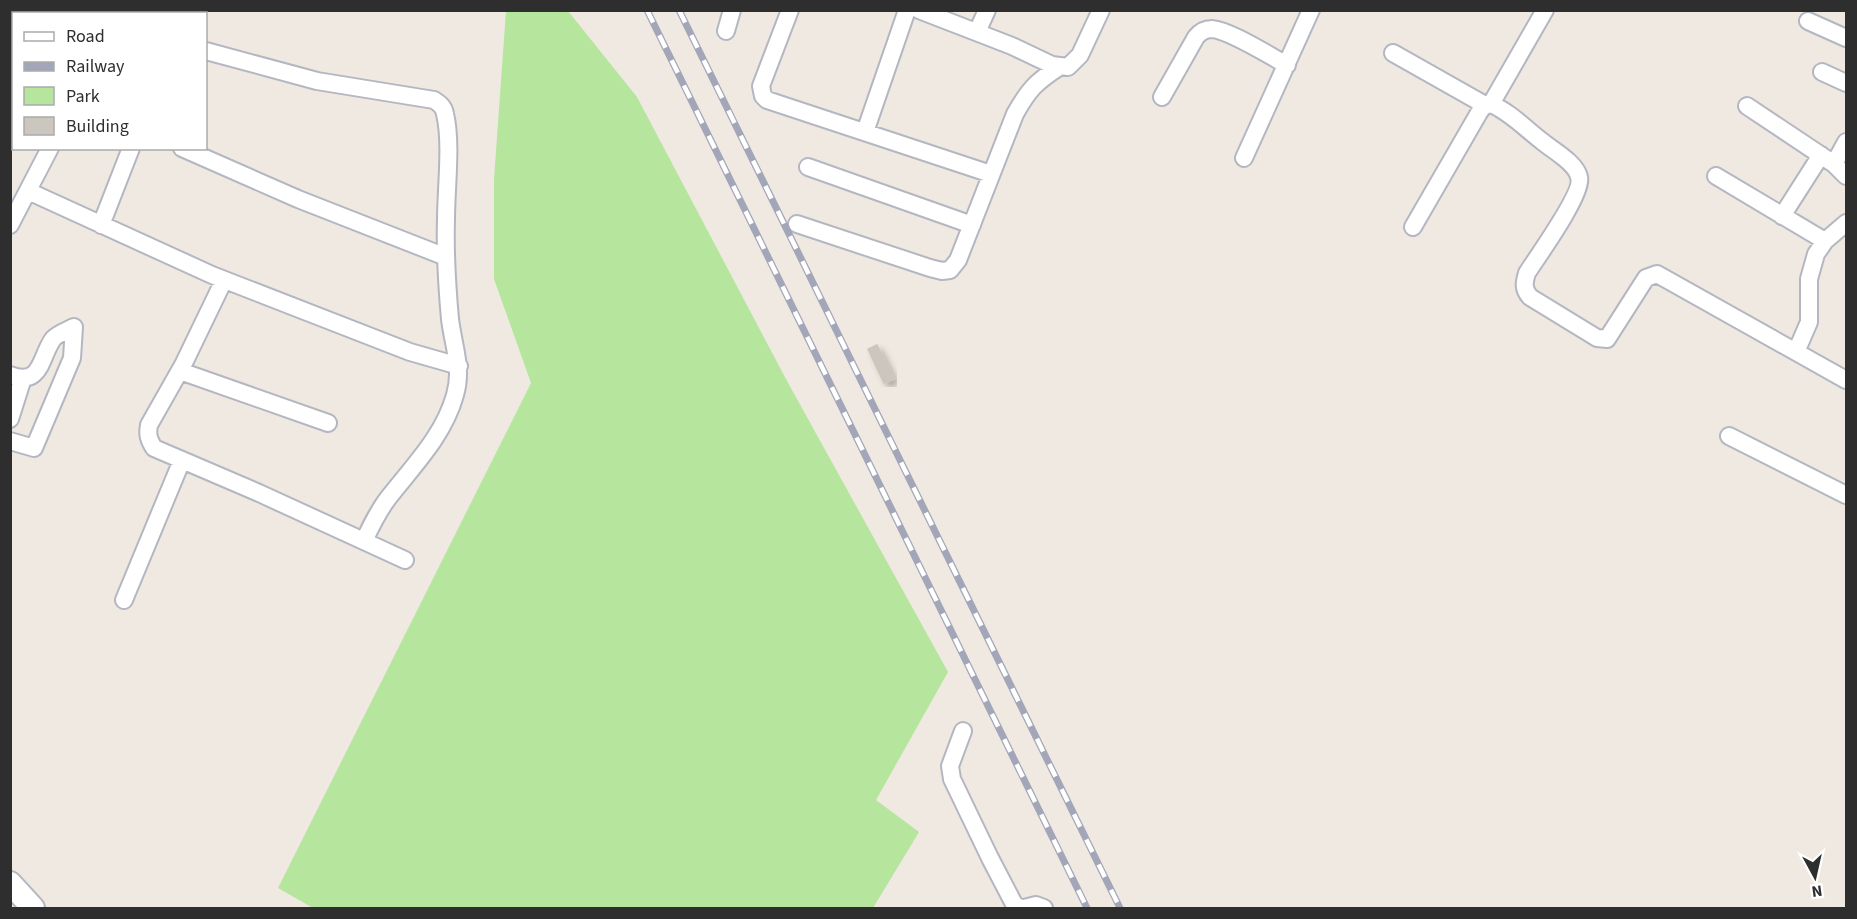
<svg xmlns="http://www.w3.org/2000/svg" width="1857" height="919" viewBox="0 0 1857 919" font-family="'Source Sans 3',sans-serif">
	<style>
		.green { fill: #b6e59e }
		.building { fill: #cbc7bf; stroke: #cbc5ba; stroke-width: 1.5; filter: url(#shadow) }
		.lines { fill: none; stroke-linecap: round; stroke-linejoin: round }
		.street-casing { stroke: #b4b7c1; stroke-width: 20 }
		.secondary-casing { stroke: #b4b7c1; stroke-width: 26 }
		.street { stroke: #fff; stroke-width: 16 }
		.secondary { stroke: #fff; stroke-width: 22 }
		.rail-casing { stroke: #a3a6b8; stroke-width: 7 }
		.rail { stroke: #fff; stroke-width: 4.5; stroke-dasharray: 14; stroke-linecap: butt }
	</style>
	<defs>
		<filter id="shadow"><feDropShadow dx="4.5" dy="4.5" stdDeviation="3" flood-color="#0004"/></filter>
	</defs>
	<rect width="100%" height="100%" fill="#efe9e1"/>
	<path class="green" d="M 506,11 L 568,11 L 637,97 L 787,381 L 948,672 L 876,800 L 919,832 L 873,908 L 313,908 L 278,888 L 531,383 L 494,279 L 494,179 Z"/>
	<path class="building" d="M 877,345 L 894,379 L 884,383 L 868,349 Z"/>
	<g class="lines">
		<g class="street-casing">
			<path id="street" d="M 89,10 L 90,14
				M 790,10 L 761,86 L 763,96 L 767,100 L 991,174
				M 919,10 L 1012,46 L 1052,65 L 1068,67 L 1080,55 L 1101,10
				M 71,14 L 73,10
				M 1808,21 L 1846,38
				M 726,31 L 732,10
				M 977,32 L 987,10
				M 206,51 L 317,81 L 434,100 C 440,104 444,107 445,114 C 452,143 446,188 446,219 C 445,252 447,286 450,319 C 453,345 463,368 455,395 C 444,435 414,465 389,497 C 378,511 371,526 364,541
				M 1393,53 L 1485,105
				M 1822,72 L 1846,83
				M 1162,97 L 1196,37 C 1200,32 1205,29 1212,29 C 1229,30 1270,56 1287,65
				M 1491,104 L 1545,10
				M 1747,106 L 1834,164 L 1846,176
				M 10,116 L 14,117
				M 865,132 L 907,10
				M 182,148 L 298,199 L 446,257
				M 1244,158 L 1311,10
				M 1834,164 L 1846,142
				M 808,167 L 972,225
				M 1716,176 L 1825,241
				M 28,191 L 212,275 L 410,352 L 459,366
				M 1782,216 L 1821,155
				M 797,224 L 930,268 L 942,271 L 950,270 L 958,260 L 1015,114 C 1029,89 1036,82 1059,67
				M 10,225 L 50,148
				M 101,225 L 131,148
				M 1413,227 L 1480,111 L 1485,105 L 1491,104 C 1510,112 1527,130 1543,142 C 1554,151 1576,163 1579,177 C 1584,192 1538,256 1527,273 C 1524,283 1523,289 1530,297 L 1597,338 L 1607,339 L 1646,278 L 1657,274 L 1846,380
				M 224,280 L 183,365 L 149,425 C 147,435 149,440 154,448 L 259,493 L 405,560
				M 1796,352 L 1809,322 L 1809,279 L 1816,254 L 1825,241 L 1846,223
				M 180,371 L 328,423
				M 10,375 C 42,387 40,357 53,339 C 57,334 68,330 74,327
				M 10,419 L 23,378
				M 1729,436 L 1846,495
				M 10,441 L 34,448 L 72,358 L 74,327
				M 124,600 L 182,460
				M 963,731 L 950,766 L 952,779 L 990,858 L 1014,904 L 1020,908
				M 1024,908 L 1036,905 L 1044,908"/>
		</g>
		<g class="secondary-casing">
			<path id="secondary" d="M 10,883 L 33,908"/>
		</g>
		<use href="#street" class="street"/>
		<use href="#secondary" class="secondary"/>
		<g class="rail-casing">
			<path id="rail" d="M 647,10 L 1087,908
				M 679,10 L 1120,908"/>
		</g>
		<use href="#rail" class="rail"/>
	</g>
	<rect width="1857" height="919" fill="none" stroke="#2e2e2e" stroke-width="24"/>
	<rect x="12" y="12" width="195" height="138" fill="#ffffff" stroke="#ababab" stroke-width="1.5"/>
	<rect x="24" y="32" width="30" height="9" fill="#ffffff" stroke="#ababab" stroke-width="1.5"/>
	<text x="66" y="42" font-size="18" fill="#2e2e2e">Road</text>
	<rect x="24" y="62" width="30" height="9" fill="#a3a6b8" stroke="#ababab" stroke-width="1.5"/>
	<text x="66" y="72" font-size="18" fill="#2e2e2e">Railway</text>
	<rect x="24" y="87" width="30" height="18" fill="#b6e59e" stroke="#ababab" stroke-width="1.5"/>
	<text x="66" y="102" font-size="18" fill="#2e2e2e">Park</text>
	<rect x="24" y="117" width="30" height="18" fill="#cbc7bf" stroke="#ababab" stroke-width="1.5"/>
	<text x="66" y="132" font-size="18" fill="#2e2e2e">Building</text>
	<g transform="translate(1815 877) rotate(172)" stroke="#ffffff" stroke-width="4.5" paint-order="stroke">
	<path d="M0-4.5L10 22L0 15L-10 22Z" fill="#2e2e2e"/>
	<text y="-9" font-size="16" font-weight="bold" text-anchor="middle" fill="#2e2e2e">N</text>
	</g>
</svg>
